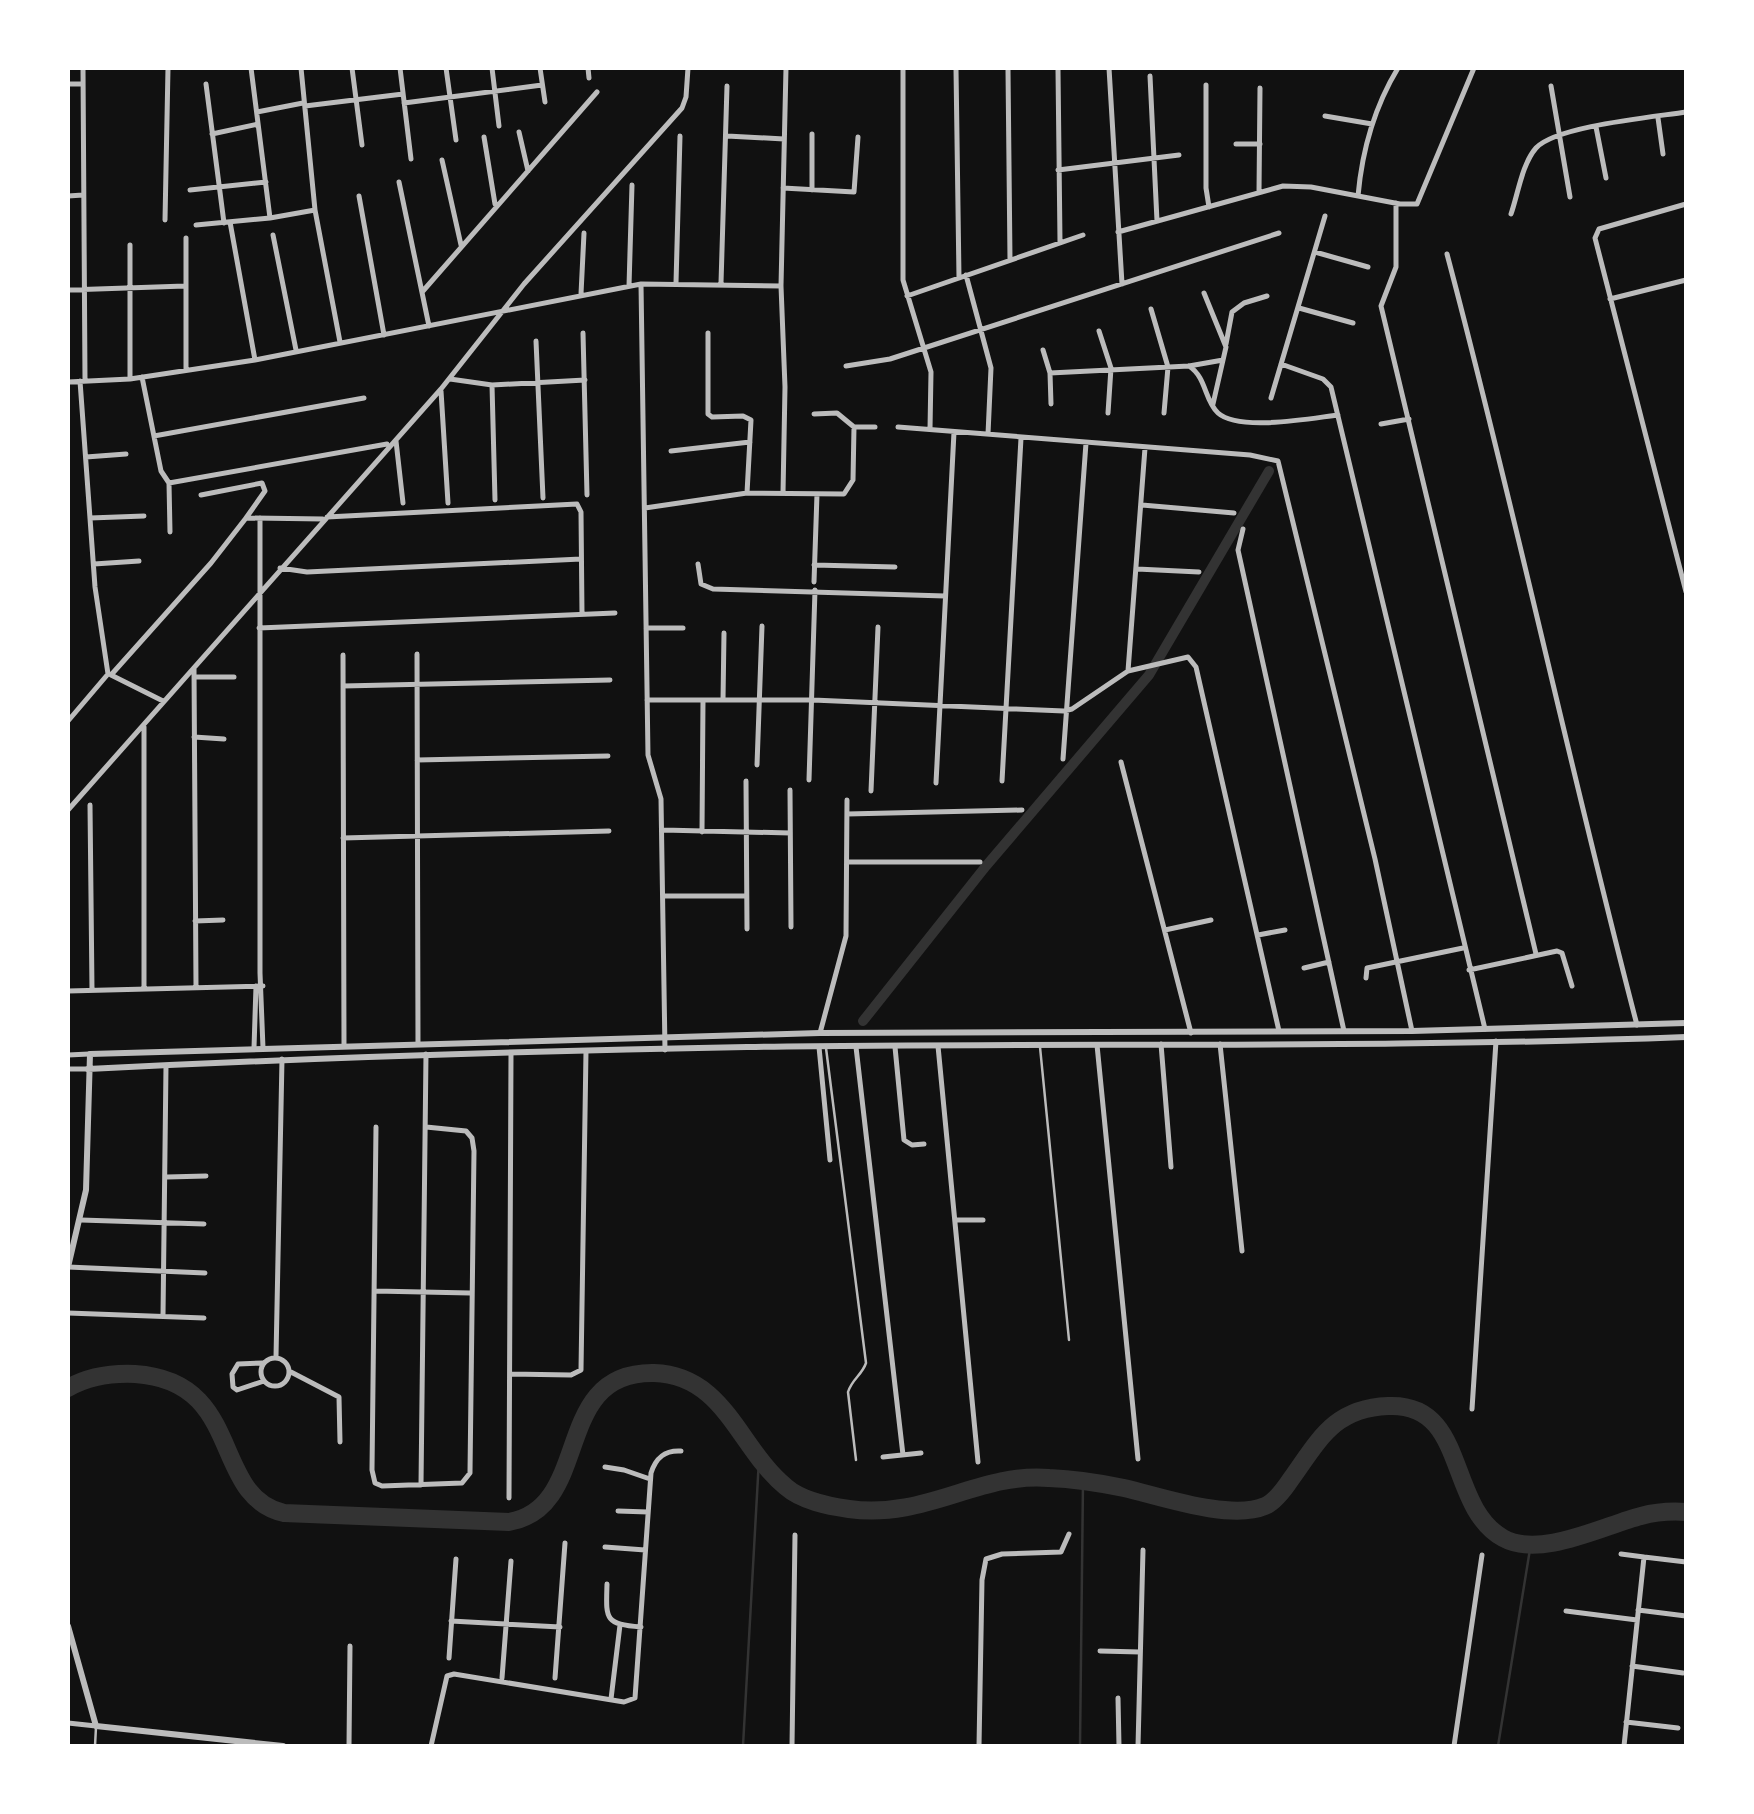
<svg xmlns="http://www.w3.org/2000/svg" width="1754" height="1814" viewBox="0 0 1754 1814" font-family="Overpass,sans-serif">
	<style>
		.lines { fill: none; stroke-linecap: round; stroke-linejoin: round }
		.stream { stroke: #333; stroke-width: 2.5 }
		.canal { stroke: #333; stroke-width: 10 }
		.river { stroke: #333; stroke-width: 18 }
		.service { stroke: #bcbcbc; stroke-width: 2.5 }
		.minor { stroke: #bcbcbc; stroke-width: 5 }
		.tertiary { stroke: #bcbcbc; stroke-width: 6 }
	</style>
	<rect width="100%" height="100%" fill="#111"/>
	<g class="lines">
		<path class="stream" d="M 743,1746 L 759,1459
			M 1080,1746 L 1083,1482
			M 1498,1746 L 1531,1543"/>
		<path class="canal" d="M 863,1021 L 986,866 L 1149,675 L 1269,471"/>
		<path class="river" d="M 68,1388 C 89,1376 111,1373 135,1374 C 245,1381 210,1496 284,1513 L 509,1522 C 594,1507 550,1371 654,1373 C 725,1375 739,1449 786,1487 C 802,1501 828,1506 849,1509 C 925,1520 979,1472 1049,1478 C 1074,1479 1100,1483 1124,1488 C 1160,1496 1230,1521 1265,1506 C 1275,1502 1285,1488 1291,1479 C 1319,1440 1334,1408 1388,1406 C 1468,1402 1446,1506 1503,1538 C 1540,1559 1605,1525 1641,1516 C 1656,1512 1672,1511 1686,1512"/>
		<path class="service" d="M 1040,1047 L 1069,1340
			M 826,1048 L 866,1363 C 862,1375 852,1379 848,1392 L 856,1460
			M 95,1746 L 96,1727"/>
		<path class="minor" d="M 83,68 L 85,379
			M 251,68 L 270,218
			M 352,68 L 362,145
			M 400,68 L 411,159
			M 446,68 L 456,140
			M 492,68 L 499,126
			M 540,68 L 545,102
			M 588,68 L 589,78
			M 1109,68 L 1122,284
			M 903,69 L 903,280 L 931,372 L 930,429
			M 956,69 L 959,278
			M 1008,70 L 1010,260
			M 1058,70 L 1060,242
			M 1150,76 L 1157,221
			M 68,84 L 83,84
			M 206,84 L 224,223
			M 1206,85 L 1206,188 L 1209,207
			M 1551,86 L 1570,197
			M 404,103 L 542,85
			M 305,106 L 403,94
			M 257,112 L 303,103
			M 1325,116 L 1372,124
			M 1658,118 L 1663,154
			M 1596,127 L 1606,178
			M 519,132 L 528,171
			M 212,134 L 258,124
			M 727,136 L 784,139
			M 484,137 L 495,204
			M 1236,144 L 1260,144
			M 442,160 L 461,245
			M 1058,170 L 1179,155
			M 399,182 L 429,326
			M 783,188 L 854,192 L 858,137
			M 190,190 L 266,182
			M 812,190 L 812,134
			M 1259,192 L 1260,88
			M 68,196 L 83,195
			M 359,196 L 384,335
			M 1358,196 C 1362,151 1375,106 1398,68
			M 1396,203 L 1396,267 L 1381,306 L 1536,954
			M 1686,204 L 1599,229 L 1595,238 L 1686,592
			M 315,210 L 340,342
			M 1511,214 C 1518,194 1522,164 1536,148 C 1556,126 1654,117 1686,112
			M 165,220 L 168,68
			M 230,222 L 255,360
			M 196,225 L 270,218 L 315,210 L 301,68
			M 1118,232 L 1283,186 L 1311,187 L 1400,204 L 1417,204 L 1474,68
			M 273,235 L 296,350
			M 186,238 L 186,370
			M 1315,252 L 1368,267
			M 1447,254 C 1515,510 1570,769 1637,1025
			M 966,275 L 991,368 L 988,434
			M 676,283 L 680,136
			M 721,283 L 727,86
			M 641,284 L 648,755 L 661,799 L 665,1050
			M 629,286 L 632,185
			M 68,290 L 185,286
			M 423,291 L 597,92
			M 1204,293 L 1226,347 L 1213,404
			M 581,294 L 584,233
			M 907,296 L 1083,235
			M 1610,299 L 1686,280
			M 1299,308 L 1353,323
			M 1151,309 L 1168,367 L 1164,413
			M 1099,331 L 1111,368 L 1108,413
			M 583,333 L 587,495
			M 708,333 L 708,414 L 712,417 L 743,416 L 751,420 L 747,493
			M 536,341 L 543,498
			M 1226,344 L 1232,312 L 1244,303 L 1267,296
			M 1043,350 L 1050,373 L 1051,404
			M 1281,364 L 1323,379 L 1331,387 L 1485,1029
			M 846,366 L 890,359 L 1279,233
			M 1189,366 C 1207,378 1204,400 1218,413 C 1239,432 1312,418 1338,415
			M 1050,373 L 1189,366 L 1223,360
			M 142,377 L 161,471 L 169,483 L 170,532
			M 130,379 L 130,245
			M 450,379 L 492,385 L 585,380
			M 68,382 L 130,379 L 255,360 L 641,284 L 781,286
			M 492,385 L 495,500
			M 441,391 L 448,503
			M 1271,398 L 1325,216
			M 814,414 L 837,413 L 854,427 L 875,427
			M 1381,424 L 1409,419
			M 898,427 L 1250,455 L 1278,461 L 1375,859 L 1412,1031
			M 154,436 L 364,398
			M 396,441 L 403,503
			M 671,451 L 750,442
			M 86,457 L 126,454
			M 169,483 L 387,444
			M 783,493 L 785,387 L 781,286 L 786,68
			M 201,495 L 262,483 L 265,491 L 246,518
			M 1142,505 L 1234,513
			M 645,508 L 747,493 L 844,494 L 853,480 L 854,427
			M 327,517 L 577,504 L 581,512 L 582,614
			M 90,518 L 144,516
			M 260,518 L 260,973 L 263,1048
			M 1243,529 L 1238,550 L 1344,1031
			M 94,564 L 139,561
			M 698,564 L 701,584 L 713,589 L 945,596
			M 814,565 L 895,567
			M 280,568 L 307,572 L 581,559
			M 1137,569 L 1199,572
			M 814,582 L 817,494
			M 259,628 L 615,613
			M 646,628 L 683,628
			M 417,654 L 418,1044
			M 343,655 L 344,1046
			M 194,668 L 196,986
			M 1128,671 L 1145,448
			M 111,675 L 211,563 L 246,518 L 323,519
			M 111,675 L 163,701
			M 194,677 L 234,677
			M 343,686 L 610,680
			M 647,700 L 813,700 L 1064,711 L 1072,709 L 1128,671 L 1188,657 L 1196,667 L 1279,1031
			M 723,700 L 724,633
			M 68,721 L 108,674 L 95,587 L 80,381
			M 144,727 L 144,988
			M 194,737 L 224,739
			M 1063,759 L 1086,443
			M 417,760 L 608,756
			M 1121,762 L 1191,1033
			M 757,765 L 762,626
			M 809,780 L 815,590
			M 746,781 L 747,929
			M 1002,781 L 1021,438
			M 936,783 L 954,432
			M 790,790 L 791,927
			M 871,791 L 878,627
			M 90,805 L 92,990
			M 68,810 L 441,389 L 524,284 L 682,108 L 686,97 L 688,68
			M 847,814 L 1022,810
			M 663,830 L 790,833
			M 702,832 L 703,700
			M 343,838 L 609,831
			M 848,862 L 980,862
			M 664,896 L 746,896
			M 195,921 L 223,920
			M 1165,930 L 1211,920
			M 1258,935 L 1285,930
			M 1304,968 L 1329,962
			M 1469,970 L 1557,951 L 1562,953 L 1572,986
			M 1366,978 L 1367,968 L 1463,948
			M 68,991 L 263,986
			M 820,1033 L 846,936 L 847,800
			M 1161,1044 L 1171,1167
			M 1220,1044 L 1242,1251
			M 1097,1045 L 1138,1459
			M 938,1046 L 978,1462
			M 819,1047 L 830,1160
			M 856,1047 L 903,1455
			M 895,1047 L 904,1140 L 912,1145 L 924,1144
			M 254,1048 L 256,986
			M 68,1055 L 89,1054
			M 68,1069 L 88,1069
			M 376,1127 L 372,1470 L 375,1483 L 382,1486 L 462,1483 L 470,1473 L 474,1151 L 472,1138 L 466,1131 L 426,1127
			M 167,1177 L 206,1176
			M 81,1220 L 204,1224
			M 956,1220 L 983,1220
			M 68,1267 L 205,1273
			M 375,1291 L 470,1293
			M 68,1313 L 204,1318
			M 163,1316 L 166,1066
			M 276,1357 L 282,1059
			M261 1372a14 14 0 1 1 28 0a14 14 0 1 1-28 0Z
			M 263,1363 L 238,1364 L 232,1374 L 233,1387 L 237,1390 L 264,1381
			M 289,1371 L 339,1397 L 340,1442
			M 510,1374 L 571,1375 L 581,1370 L 586,1051
			M 1472,1409 L 1496,1041
			M 883,1457 L 921,1453
			M 605,1467 L 624,1470 L 650,1479
			M 421,1485 L 426,1054
			M 509,1498 L 511,1053
			M 618,1511 L 648,1512
			M 605,1547 L 645,1550
			M 1621,1554 L 1644,1557
			M 607,1584 C 606,1619 604,1624 641,1627
			M 1638,1610 L 1686,1616
			M 1566,1611 L 1637,1620
			M 451,1621 L 560,1627
			M 1100,1651 L 1140,1652
			M 449,1658 L 456,1559
			M 1632,1666 L 1683,1673
			M 502,1678 L 511,1561
			M 555,1678 L 565,1543
			M 1118,1698 L 1119,1746
			M 611,1699 L 620,1625
			M 1626,1722 L 1678,1728
			M 68,1723 L 96,1726
			M 349,1746 L 350,1646
			M 431,1746 L 447,1676 L 454,1674 L 624,1702 L 635,1698 L 651,1473 C 656,1457 665,1450 681,1451
			M 792,1746 L 795,1535
			M 979,1746 L 982,1580 L 986,1559 L 1002,1554 L 1061,1552 L 1069,1534
			M 1138,1746 L 1143,1550
			M 1454,1746 L 1482,1555
			M 1624,1746 L 1644,1557 L 1686,1562"/>
		<path class="tertiary" d="M 88,1069 C 308,1058 527,1051 747,1047 C 1060,1042 1373,1049 1686,1037
			M 68,1267 L 86,1190 L 90,1054 L 820,1033 L 1412,1031 L 1686,1023
			M 68,1626 L 96,1726 L 283,1746"/>
	</g>
	<rect width="1754" height="1814" fill="none" stroke="#ffffff" stroke-width="140"/>
</svg>
